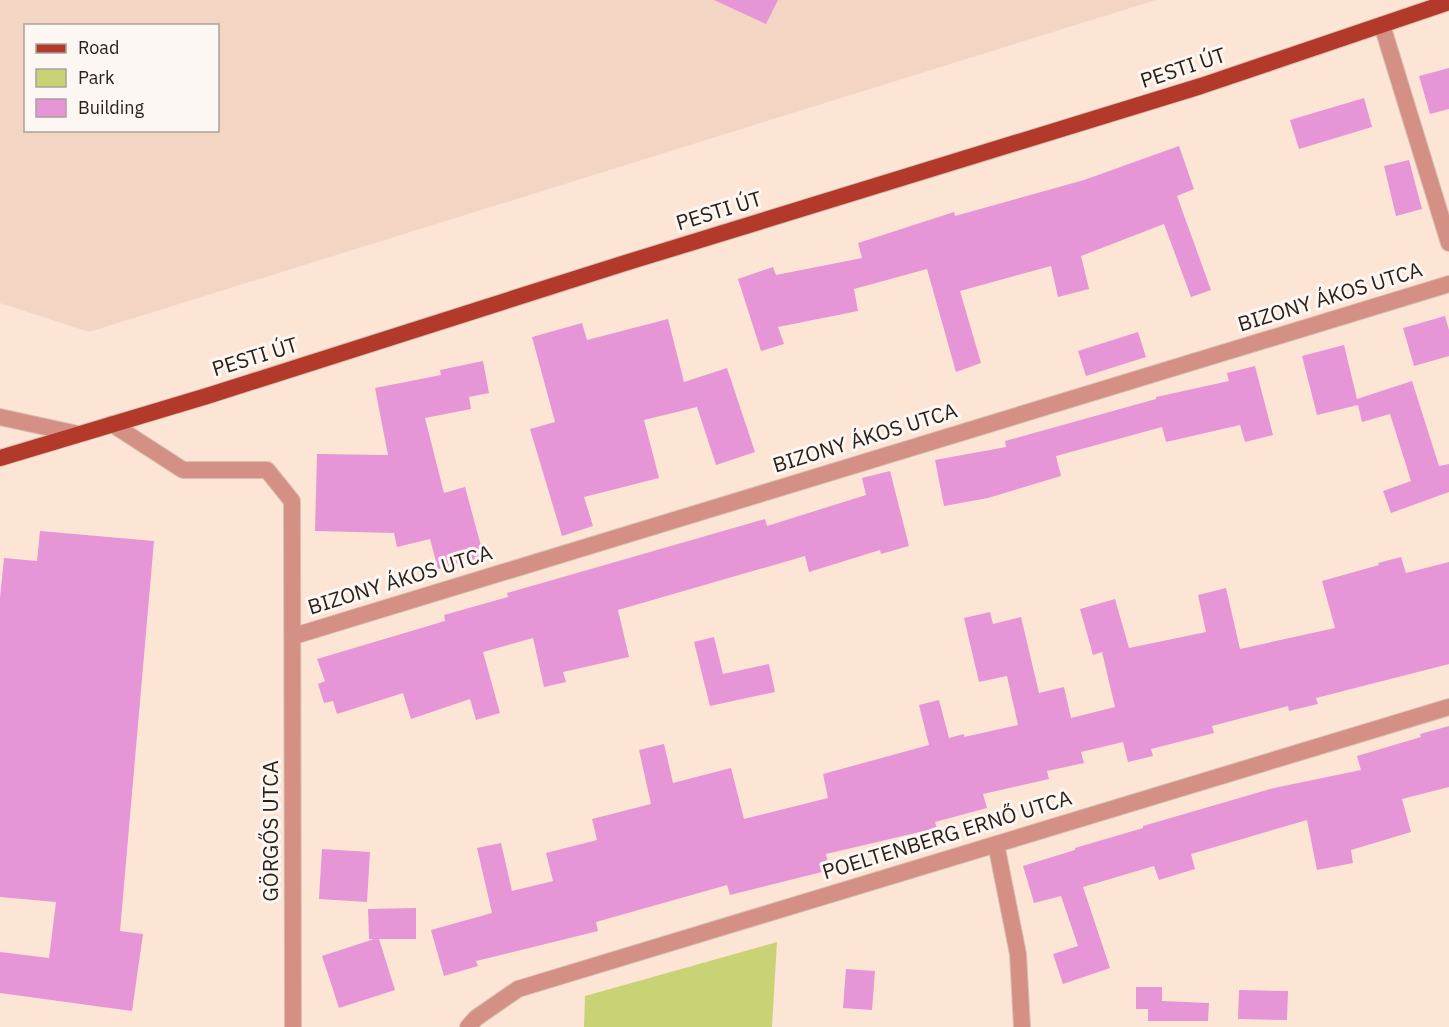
<svg xmlns="http://www.w3.org/2000/svg" width="1449" height="1027" viewBox="0 0 1449 1027" font-family="'IBM Plex Sans',sans-serif">
	<style>
		.built { fill: #f3d5c4; fill-rule: evenodd }
		.green { fill: #c9d376 }
		.building { fill: #e695d6 }
		.lines { fill: none; stroke-linecap: round; stroke-linejoin: round }
		.minor-casing { stroke: #d7c2b4; stroke-width: 18 }
		.primary-casing { stroke: #d7c2b4; stroke-width: 18 }
		.minor { stroke: #d49084; stroke-width: 16 }
		.primary { stroke: #b3392b; stroke-width: 16 }
		.labels { text-anchor: middle; stroke-width: 6; stroke-linejoin: round; paint-order: stroke }
		.street-label { font-size: 21px; fill: #2c211b; stroke: #fdf7f3 }
	</style>
	<rect width="100%" height="100%" fill="#fde5d6"/>
	<path class="built" d="M 0,0 L 1156,0 L 89,332 L 0,303 ZM 26,26 L 218,26 L 218,130 L 26,130 Z"/>
	<path class="green" d="M 777,942 L 772,1027 L 584,1027 L 585,996 Z"/>
	<path class="building" d="M 714,0 L 778,0 L 766,24 Z
		M 1449,68 L 1449,109 L 1430,114 L 1419,76 Z
		M 1364,98 L 1372,127 L 1299,149 L 1290,120 Z
		M 1179,146 L 1194,189 L 1177,196 L 1211,290 L 1191,297 L 1164,224 L 1081,256 L 1089,289 L 1058,297 L 1051,266 L 960,291 L 981,363 L 956,372 L 927,269 L 854,289 L 858,311 L 778,327 L 784,344 L 761,351 L 738,279 L 773,267 L 776,275 L 862,258 L 858,243 L 954,212 L 955,216 L 1084,180 Z
		M 1409,160 L 1422,209 L 1396,216 L 1384,166 Z
		M 1445,316 L 1449,330 L 1449,356 L 1414,366 L 1403,328 Z
		M 668,319 L 684,382 L 727,368 L 755,452 L 716,465 L 697,407 L 644,420 L 659,478 L 584,497 L 593,526 L 562,536 L 530,429 L 555,422 L 532,337 L 582,323 L 587,340 Z
		M 1138,332 L 1146,357 L 1086,376 L 1078,351 Z
		M 1344,345 L 1357,399 L 1412,381 L 1439,466 L 1449,464 L 1449,492 L 1391,513 L 1383,491 L 1411,481 L 1390,414 L 1362,422 L 1358,405 L 1317,415 L 1302,356 Z
		M 483,361 L 489,393 L 469,397 L 471,409 L 425,418 L 444,493 L 465,487 L 484,557 L 438,569 L 430,539 L 397,547 L 394,533 L 315,531 L 317,454 L 388,455 L 375,388 L 441,375 L 440,370 Z
		M 1255,366 L 1273,435 L 1245,442 L 1240,425 L 1166,442 L 1162,427 L 1056,456 L 1061,476 L 988,498 L 944,506 L 935,460 L 1006,447 L 1005,441 L 1156,399 L 1156,397 L 1229,381 L 1227,373 Z
		M 890,471 L 909,546 L 881,554 L 880,550 L 809,572 L 805,556 L 618,610 L 629,657 L 563,672 L 566,682 L 544,687 L 533,638 L 483,652 L 500,713 L 476,720 L 470,699 L 411,719 L 403,693 L 337,714 L 333,701 L 324,703 L 318,684 L 325,681 L 317,659 L 445,621 L 444,615 L 508,597 L 507,593 L 765,519 L 767,526 L 866,495 L 862,478 Z
		M 40,531 L 154,541 L 120,931 L 143,934 L 132,1011 L 0,993 L 0,952 L 49,958 L 56,902 L 0,897 L 0,598 L 4,558 L 37,561 Z
		M 1401,557 L 1406,573 L 1449,562 L 1449,664 L 1316,698 L 1318,704 L 1289,711 L 1288,706 L 1212,726 L 1214,733 L 1151,749 L 1153,756 L 1128,762 L 1123,742 L 1081,752 L 1084,763 L 1047,771 L 1049,779 L 983,794 L 987,808 L 935,822 L 937,828 L 826,854 L 830,870 L 730,895 L 727,885 L 596,922 L 598,931 L 476,961 L 478,966 L 444,976 L 431,930 L 492,913 L 477,848 L 501,843 L 512,891 L 553,881 L 546,853 L 597,840 L 592,819 L 651,804 L 639,750 L 664,744 L 673,783 L 731,768 L 744,819 L 828,798 L 823,774 L 929,745 L 919,705 L 939,700 L 949,738 L 964,734 L 964,737 L 1018,725 L 1007,676 L 979,682 L 964,618 L 990,612 L 993,624 L 1021,617 L 1039,693 L 1064,687 L 1071,718 L 1115,707 L 1102,652 L 1093,655 L 1080,609 L 1115,599 L 1129,648 L 1206,632 L 1198,595 L 1226,588 L 1240,649 L 1335,628 L 1322,581 L 1379,565 L 1378,563 Z
		M 714,637 L 723,674 L 769,664 L 775,692 L 710,706 L 694,642 Z
		M 1449,726 L 1449,787 L 1402,799 L 1411,832 L 1351,850 L 1353,863 L 1317,870 L 1307,820 L 1191,854 L 1195,869 L 1159,880 L 1154,866 L 1083,887 L 1110,968 L 1063,984 L 1053,954 L 1078,946 L 1061,896 L 1034,903 L 1023,866 L 1075,850 L 1075,848 L 1143,828 L 1143,826 L 1274,788 L 1361,770 L 1357,756 L 1421,737 L 1420,734 Z
		M 322,849 L 370,852 L 367,902 L 319,899 Z
		M 416,908 L 416,939 L 379,939 L 395,990 L 339,1008 L 322,956 L 374,939 L 369,939 L 368,909 Z
		M 846,969 L 875,971 L 872,1010 L 843,1008 Z
		M 1136,987 L 1162,987 L 1162,1001 L 1209,1003 L 1208,1021 L 1148,1021 L 1148,1009 L 1136,1009 Z
		M 1239,990 L 1288,991 L 1287,1020 L 1238,1019 Z"/>
	<g class="lines">
		<g class="minor-casing">
			<path id="minor" d="M 1382,25 L 1449,243
				M 0,417 L 78,434
				M 112,424 L 183,470 L 267,470 L 292,501 L 293,1027
				M 294,636 L 1449,284
				M 996,844 L 1018,954 L 1022,1027
				M 468,1027 L 476,1018 L 518,989 L 1449,707"/>
		</g>
		<g class="primary-casing">
			<path id="primary" d="M 0,458 L 207,396 L 625,263 L 1201,86 L 1449,2"/>
		</g>
		<use href="#minor" class="minor"/>
		<use href="#primary" class="primary"/>
	</g>
	<g class="labels">
		<g class="street-label">
			<text transform="translate(1183 68) rotate(-18)" y="7">PESTI ÚT</text>
			<text transform="translate(719 211) rotate(-17)" y="7">PESTI ÚT</text>
			<text transform="translate(1330 297) rotate(-17)" y="7">BIZONY ÁKOS UTCA</text>
			<text transform="translate(255 357) rotate(-17)" y="7">PESTI ÚT</text>
			<text transform="translate(865 438) rotate(-17)" y="7">BIZONY ÁKOS UTCA</text>
			<text transform="translate(400 580) rotate(-17)" y="7">BIZONY ÁKOS UTCA</text>
			<text transform="translate(271 831) rotate(-90)" y="7">GÖRGŐS UTCA</text>
			<text transform="translate(947 835) rotate(-17)" y="7">POELTENBERG ERNŐ UTCA</text>
		</g>
	</g>
	<rect x="24" y="24" width="195" height="108" fill="#fdf7f3" stroke="#a9a19d" stroke-width="1.5"/>
	<rect x="36" y="44" width="30" height="9" fill="#b3392b" stroke="#a9a19d" stroke-width="1.5"/>
	<text x="78" y="54" font-size="18" fill="#2c211b">Road</text>
	<rect x="36" y="69" width="30" height="18" fill="#c9d376" stroke="#a9a19d" stroke-width="1.5"/>
	<text x="78" y="84" font-size="18" fill="#2c211b">Park</text>
	<rect x="36" y="99" width="30" height="18" fill="#e695d6" stroke="#a9a19d" stroke-width="1.5"/>
	<text x="78" y="114" font-size="18" fill="#2c211b">Building</text>
</svg>
